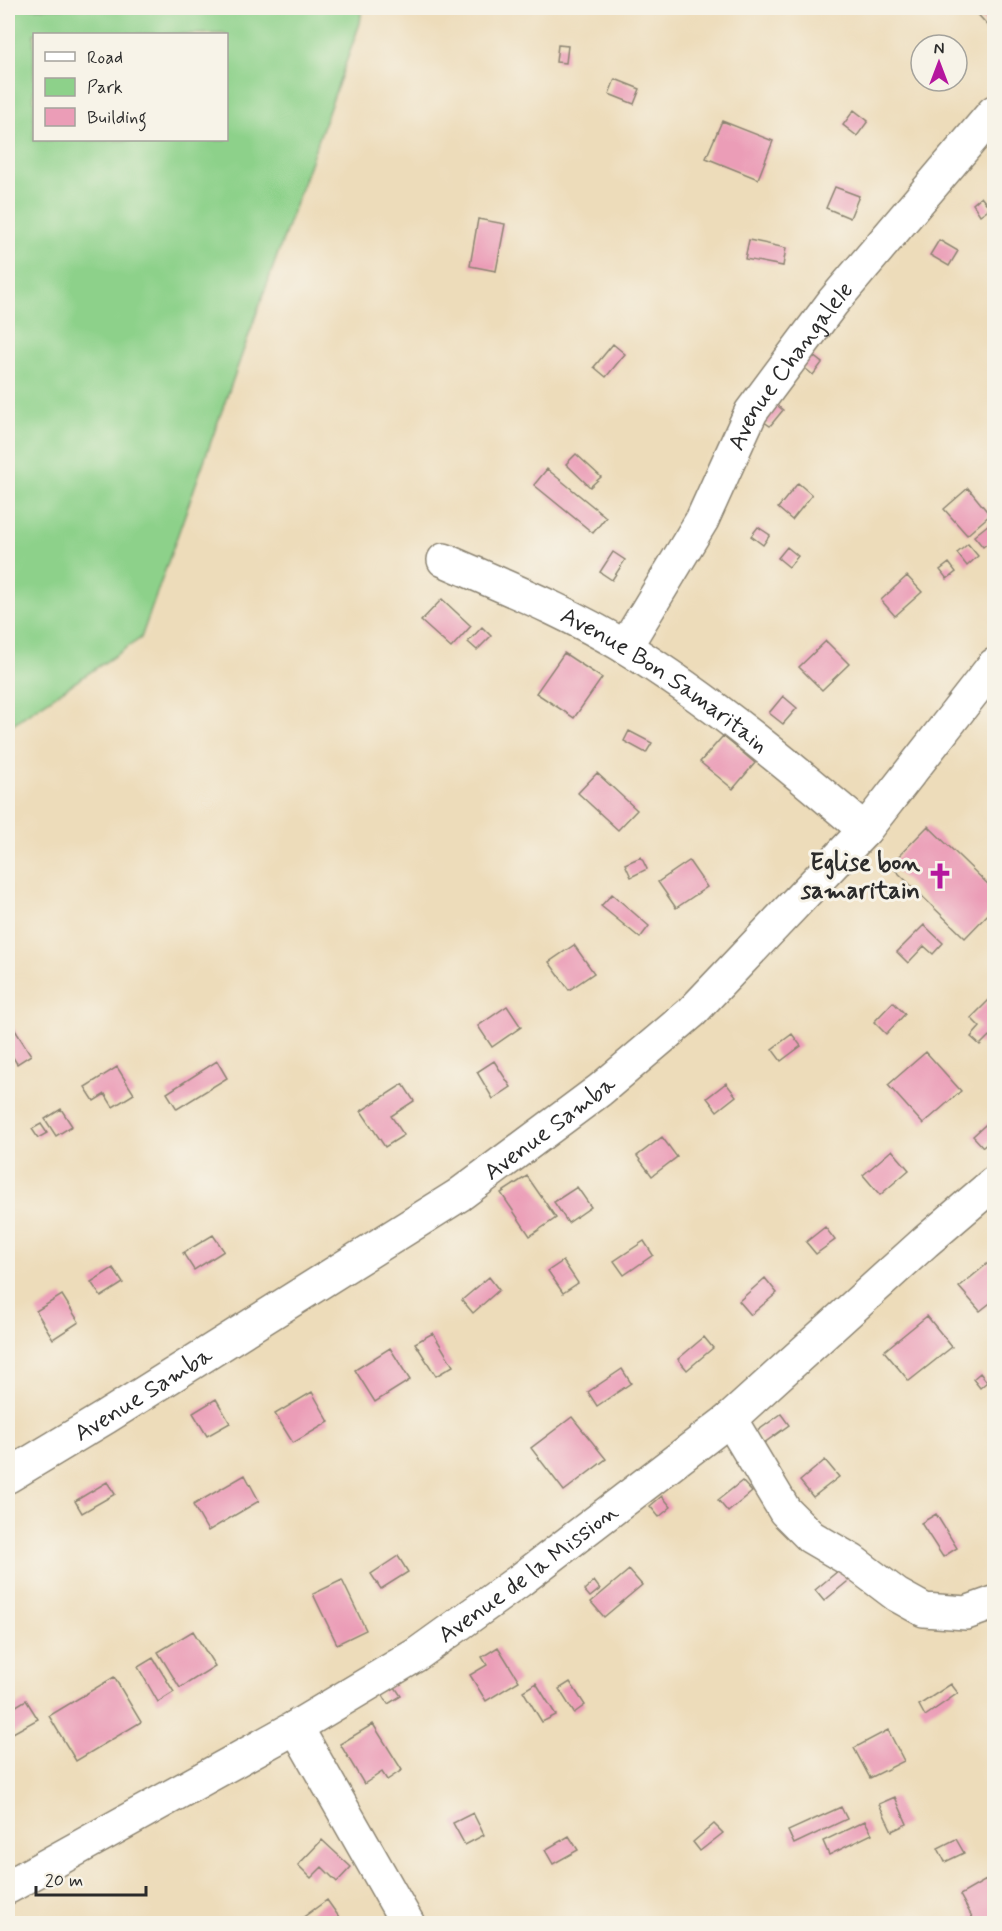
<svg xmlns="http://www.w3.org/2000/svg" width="1002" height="1931" viewBox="0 0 1002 1931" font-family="Mynerve,sans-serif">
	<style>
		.green { fill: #8dd18a; stroke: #5c7e5a; stroke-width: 1.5; fill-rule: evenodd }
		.building { fill: #eb9db7 }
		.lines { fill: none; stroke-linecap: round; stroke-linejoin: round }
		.minor-casing { stroke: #8c8472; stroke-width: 36 }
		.tertiary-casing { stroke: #8c8472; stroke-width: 36 }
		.minor { stroke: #fff; stroke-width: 33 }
		.tertiary { stroke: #fff; stroke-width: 33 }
		.labels { text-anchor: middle; stroke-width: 6; stroke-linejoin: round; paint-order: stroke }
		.street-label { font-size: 24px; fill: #2b2b2b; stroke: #f7f3e8 }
		.poi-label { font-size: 24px; font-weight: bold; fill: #2b2b2b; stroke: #f7f3e8; text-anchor: end }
	</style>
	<rect width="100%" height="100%" fill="#f7f3e8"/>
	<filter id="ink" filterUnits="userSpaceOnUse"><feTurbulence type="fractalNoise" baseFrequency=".0167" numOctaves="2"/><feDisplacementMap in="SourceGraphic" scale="12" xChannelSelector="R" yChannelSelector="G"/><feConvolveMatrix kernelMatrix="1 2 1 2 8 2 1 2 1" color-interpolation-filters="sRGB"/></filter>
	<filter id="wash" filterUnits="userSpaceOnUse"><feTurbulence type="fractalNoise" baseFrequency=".008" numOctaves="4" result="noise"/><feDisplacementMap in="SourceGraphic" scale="24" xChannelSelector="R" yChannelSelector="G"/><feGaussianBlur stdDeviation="1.35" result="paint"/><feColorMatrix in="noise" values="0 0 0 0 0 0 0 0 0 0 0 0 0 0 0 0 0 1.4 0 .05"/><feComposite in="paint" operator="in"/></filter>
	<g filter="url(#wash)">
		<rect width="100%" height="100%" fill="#eddcba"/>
		<path class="green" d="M 8,8 L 362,8 L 360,23 L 141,638 L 8,727 ZM 34,34 L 226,34 L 226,140 L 34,140 Z"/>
		<g id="blocks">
			<path class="building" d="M 972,8 L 994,8 L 994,32 Z
				M 558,45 L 568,46 L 566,63 L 556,62 Z
				M 615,79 L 640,89 L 634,104 L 609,94 Z
				M 854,110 L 868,121 L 857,136 L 843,125 Z
				M 722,121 L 773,141 L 758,179 L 706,158 Z
				M 835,187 L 859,196 L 850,218 L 826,208 Z
				M 981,197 L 990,208 L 980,215 L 973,204 Z
				M 478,219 L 505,224 L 496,271 L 470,266 Z
				M 749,240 L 786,248 L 783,266 L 745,259 Z
				M 939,240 L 958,251 L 949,266 L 930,255 Z
				M 613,344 L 625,354 L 606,377 L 594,367 Z
				M 808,352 L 822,363 L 813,375 L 800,364 Z
				M 770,400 L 783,410 L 770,426 L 757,417 Z
				M 576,454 L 601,477 L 590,487 L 566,464 Z
				M 547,469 L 606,517 L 593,533 L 534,485 Z
				M 798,483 L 812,495 L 792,520 L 778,508 Z
				M 968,488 L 990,515 L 967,535 L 944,509 Z
				M 994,520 L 994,538 L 983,547 L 974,536 Z
				M 758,527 L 770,535 L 763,545 L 751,536 Z
				M 968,544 L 978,556 L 967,566 L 957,553 Z
				M 787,547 L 798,556 L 789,567 L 778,558 Z
				M 613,552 L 625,560 L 612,580 L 600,572 Z
				M 949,563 L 956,572 L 947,579 L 940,570 Z
				M 907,576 L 922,592 L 895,616 L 881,600 Z
				M 442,599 L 471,626 L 451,648 L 421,621 Z
				M 482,627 L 491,636 L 477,650 L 468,642 Z
				M 826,641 L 849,664 L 822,690 L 799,667 Z
				M 564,653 L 602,678 L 574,718 L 536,693 Z
				M 783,696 L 797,708 L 783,724 L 769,713 Z
				M 629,731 L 652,743 L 646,753 L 624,741 Z
				M 723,736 L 755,763 L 733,789 L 700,762 Z
				M 597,773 L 637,810 L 618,830 L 578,793 Z
				M 928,826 L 994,890 L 994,908 L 965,938 L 890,865 Z
				M 641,857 L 647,869 L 631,877 L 625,864 Z
				M 689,861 L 707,887 L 676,908 L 658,882 Z
				M 612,894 L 649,926 L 640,938 L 601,906 Z
				M 924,925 L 943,943 L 933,954 L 924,946 L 908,963 L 897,952 Z
				M 574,945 L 594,973 L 569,990 L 549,962 Z
				M 989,1000 L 994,1005 L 994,1041 L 989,1036 L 980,1045 L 971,1037 L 980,1027 L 971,1018 Z
				M 893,1002 L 905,1014 L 886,1034 L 874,1022 Z
				M 507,1006 L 521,1027 L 492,1047 L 478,1026 Z
				M 8,1019 L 31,1055 L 17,1064 L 8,1049 Z
				M 792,1034 L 801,1046 L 781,1061 L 772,1049 Z
				M 926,1052 L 961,1091 L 923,1124 L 888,1085 Z
				M 217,1061 L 227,1078 L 177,1109 L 167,1093 Z
				M 494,1061 L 511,1087 L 493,1099 L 477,1072 Z
				M 117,1067 L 134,1094 L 113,1107 L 105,1094 L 94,1101 L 85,1087 Z
				M 726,1083 L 736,1096 L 717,1111 L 707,1098 Z
				M 403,1084 L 414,1101 L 391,1116 L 404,1135 L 385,1147 L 361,1111 Z
				M 61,1109 L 72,1126 L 56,1136 L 45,1119 Z
				M 994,1117 L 994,1138 L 983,1147 L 973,1136 Z
				M 41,1124 L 47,1133 L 38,1138 L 32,1129 Z
				M 662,1137 L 677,1157 L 652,1176 L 637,1156 Z
				M 892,1150 L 909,1170 L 880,1195 L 863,1175 Z
				M 527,1176 L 556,1218 L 530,1236 L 501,1193 Z
				M 577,1187 L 591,1207 L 568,1223 L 554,1202 Z
				M 825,1227 L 835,1240 L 816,1254 L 806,1242 Z
				M 213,1235 L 224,1251 L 194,1270 L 183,1253 Z
				M 644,1241 L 653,1255 L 624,1275 L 614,1261 Z
				M 993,1259 L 994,1300 L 980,1311 L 959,1287 Z
				M 563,1261 L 578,1283 L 563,1293 L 548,1271 Z
				M 113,1268 L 123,1283 L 101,1297 L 91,1282 Z
				M 489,1277 L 499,1290 L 473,1313 L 462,1300 Z
				M 765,1278 L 777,1293 L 751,1315 L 739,1301 Z
				M 62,1295 L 79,1322 L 53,1339 L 36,1311 Z
				M 927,1316 L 952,1347 L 909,1381 L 884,1351 Z
				M 433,1333 L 453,1366 L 436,1376 L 415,1343 Z
				M 704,1337 L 713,1348 L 687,1370 L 678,1359 Z
				M 390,1348 L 410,1380 L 375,1402 L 355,1370 Z
				M 622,1369 L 631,1383 L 597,1406 L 588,1392 Z
				M 980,1373 L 987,1382 L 980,1388 L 973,1379 Z
				M 312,1392 L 329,1422 L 293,1443 L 275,1414 Z
				M 216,1399 L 230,1423 L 207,1436 L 193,1413 Z
				M 781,1414 L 789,1425 L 764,1443 L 756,1432 Z
				M 572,1417 L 606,1459 L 564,1491 L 531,1448 Z
				M 825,1460 L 839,1477 L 813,1497 L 800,1481 Z
				M 245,1475 L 259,1501 L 208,1531 L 193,1505 Z
				M 742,1481 L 752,1492 L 728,1512 L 718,1500 Z
				M 107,1482 L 115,1494 L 82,1513 L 75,1501 Z
				M 662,1496 L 671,1507 L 659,1517 L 650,1506 Z
				M 936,1514 L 957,1548 L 943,1557 L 921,1523 Z
				M 398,1556 L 408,1572 L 381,1589 L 371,1574 Z
				M 844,1566 L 853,1577 L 824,1601 L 815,1590 Z
				M 629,1570 L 642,1585 L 604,1617 L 591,1602 Z
				M 342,1580 L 366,1630 L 337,1644 L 313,1594 Z
				M 594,1581 L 600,1589 L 590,1597 L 584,1590 Z
				M 193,1631 L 215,1666 L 180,1688 L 158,1652 Z
				M 498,1647 L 519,1681 L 486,1701 L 470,1675 L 487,1665 L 482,1657 Z
				M 153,1658 L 174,1692 L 158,1702 L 138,1667 Z
				M 114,1677 L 141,1722 L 76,1761 L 49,1716 Z
				M 570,1682 L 585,1705 L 574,1713 L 559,1689 Z
				M 536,1683 L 556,1715 L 542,1722 L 523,1691 Z
				M 393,1684 L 401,1696 L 388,1704 L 381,1692 Z
				M 951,1684 L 958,1693 L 925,1716 L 919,1705 Z
				M 26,1700 L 38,1719 L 13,1733 L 8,1724 L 8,1711 Z
				M 373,1724 L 402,1770 L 387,1780 L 382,1772 L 364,1784 L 340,1744 Z
				M 888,1730 L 904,1761 L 870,1778 L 854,1748 Z
				M 895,1797 L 907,1824 L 892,1831 L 879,1804 Z
				M 841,1807 L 847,1819 L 794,1844 L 788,1831 Z
				M 473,1813 L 484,1835 L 465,1845 L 453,1823 Z
				M 865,1821 L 872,1834 L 829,1855 L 823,1841 Z
				M 714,1824 L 723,1833 L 700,1851 L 693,1842 Z
				M 569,1836 L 578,1850 L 553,1864 L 545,1850 Z
				M 956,1839 L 964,1853 L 945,1862 L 938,1848 Z
				M 322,1840 L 351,1867 L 337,1882 L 322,1867 L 311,1878 L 298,1865 Z
				M 993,1876 L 994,1924 L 976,1924 L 960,1895 Z
				M 327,1900 L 344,1924 L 294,1924 Z"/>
		</g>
	</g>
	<g filter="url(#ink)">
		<use href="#blocks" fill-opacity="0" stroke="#8c8472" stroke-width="1.5"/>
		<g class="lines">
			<g class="minor-casing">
				<g id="minor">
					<path id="s1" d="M 444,560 C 505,587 568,612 625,647 C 711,700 788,765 865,830"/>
					<path id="s2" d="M 625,647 L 702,520 L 751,412 L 833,302 L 994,112"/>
					<path d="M 730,1419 L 785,1511 L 811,1537 L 852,1561 L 897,1595 L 924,1610 L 966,1613 L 994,1603"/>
					<path d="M 296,1727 L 408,1924"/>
					<path id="s3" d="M 8,1887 L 296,1727 L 416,1655 L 519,1581 L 730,1419 L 925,1242 L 994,1183"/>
				</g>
			</g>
			<g class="tertiary-casing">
				<g id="tertiary">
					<path id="s4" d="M 8,1476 L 106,1417 L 459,1195 L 600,1090 L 692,1012 L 865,830 L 994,665"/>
				</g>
			</g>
			<use href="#minor" class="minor"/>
			<use href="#tertiary" class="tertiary"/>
		</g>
	</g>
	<defs>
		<g id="church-bare" transform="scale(2.07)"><path d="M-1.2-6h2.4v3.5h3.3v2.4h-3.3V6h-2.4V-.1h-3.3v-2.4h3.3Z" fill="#b5179e" stroke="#f7f3e8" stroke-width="2.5" paint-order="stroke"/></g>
	</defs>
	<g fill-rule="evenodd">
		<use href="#church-bare" x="940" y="876"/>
	</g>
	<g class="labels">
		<g class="street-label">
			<text dy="8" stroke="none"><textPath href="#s2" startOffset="327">Avenue Changalele</textPath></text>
			<text dy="8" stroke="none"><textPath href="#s1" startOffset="252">Avenue Bon Samaritain</textPath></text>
			<text dy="8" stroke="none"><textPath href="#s4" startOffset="644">Avenue Samba</textPath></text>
			<text dy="8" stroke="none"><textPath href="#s4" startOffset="158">Avenue Samba</textPath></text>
			<text dy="8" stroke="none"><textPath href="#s3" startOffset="608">Avenue de la Mission</textPath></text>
		</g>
		<g class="poi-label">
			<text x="920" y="870">Eglise bon<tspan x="920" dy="28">samaritain</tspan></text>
		</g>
	</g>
	<rect width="1002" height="1931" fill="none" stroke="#f7f3e8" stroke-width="30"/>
	<rect x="33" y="33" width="195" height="108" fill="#f7f3e8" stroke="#a5a39c" stroke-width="1.5"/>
	<rect x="45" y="52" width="30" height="9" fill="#ffffff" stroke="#a5a39c" stroke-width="1.5"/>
	<text x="87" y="63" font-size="18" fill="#2b2b2b">Road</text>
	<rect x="45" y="78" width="30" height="18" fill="#8dd18a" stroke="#a5a39c" stroke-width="1.5"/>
	<text x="87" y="93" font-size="18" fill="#2b2b2b">Park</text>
	<rect x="45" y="108" width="30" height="18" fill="#eb9db7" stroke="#a5a39c" stroke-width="1.5"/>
	<text x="87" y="123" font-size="18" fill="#2b2b2b">Building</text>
	<g transform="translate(939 63)"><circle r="28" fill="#f7f3e8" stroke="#a5a39c" stroke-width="1.5"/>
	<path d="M0-4.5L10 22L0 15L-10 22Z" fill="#b5179e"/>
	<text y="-9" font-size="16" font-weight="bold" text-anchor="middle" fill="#2b2b2b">N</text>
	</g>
	<path d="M36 1886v9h110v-9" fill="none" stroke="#2b2b2b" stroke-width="3"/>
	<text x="45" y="1886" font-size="18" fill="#2b2b2b" stroke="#f7f3e8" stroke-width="4.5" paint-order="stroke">20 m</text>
</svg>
